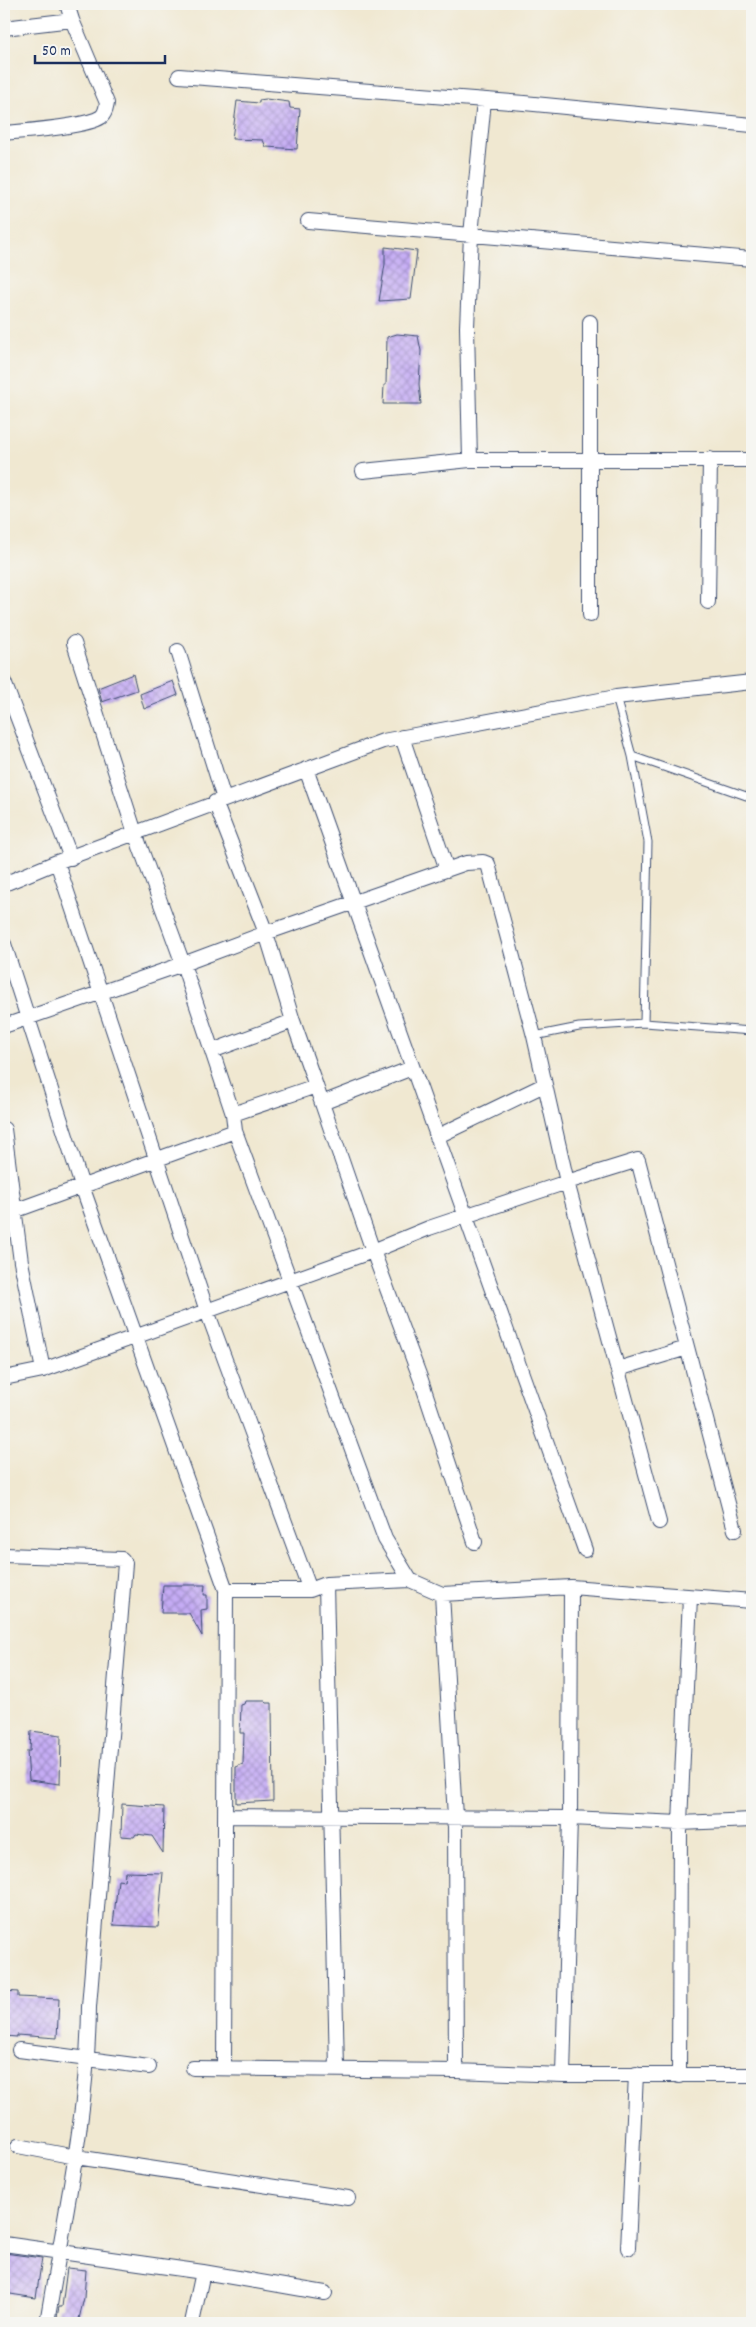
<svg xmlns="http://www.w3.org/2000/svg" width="756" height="2327" viewBox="0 0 756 2327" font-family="Dekko,sans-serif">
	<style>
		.building { fill: url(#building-cross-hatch) }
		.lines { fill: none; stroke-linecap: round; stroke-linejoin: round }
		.lane-casing { stroke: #3b4b6f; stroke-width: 9 }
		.street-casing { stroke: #3b4b6f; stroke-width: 16 }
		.lane { stroke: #fff; stroke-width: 7 }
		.street { stroke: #fff; stroke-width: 14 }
	</style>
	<defs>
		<pattern id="building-cross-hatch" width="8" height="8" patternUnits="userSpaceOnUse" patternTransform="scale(1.25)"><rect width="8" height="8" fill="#c5acf4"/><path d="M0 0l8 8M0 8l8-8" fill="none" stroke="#9f8cc9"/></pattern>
	</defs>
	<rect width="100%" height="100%" fill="#f6f6f2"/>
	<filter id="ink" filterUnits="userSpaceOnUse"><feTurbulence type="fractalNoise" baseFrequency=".02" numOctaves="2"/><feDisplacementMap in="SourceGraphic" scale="10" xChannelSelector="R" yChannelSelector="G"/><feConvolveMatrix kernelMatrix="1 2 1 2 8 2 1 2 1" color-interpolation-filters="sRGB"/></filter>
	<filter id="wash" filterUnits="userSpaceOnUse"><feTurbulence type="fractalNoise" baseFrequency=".0096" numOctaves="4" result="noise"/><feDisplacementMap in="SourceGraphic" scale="20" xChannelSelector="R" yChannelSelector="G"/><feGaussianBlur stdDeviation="1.12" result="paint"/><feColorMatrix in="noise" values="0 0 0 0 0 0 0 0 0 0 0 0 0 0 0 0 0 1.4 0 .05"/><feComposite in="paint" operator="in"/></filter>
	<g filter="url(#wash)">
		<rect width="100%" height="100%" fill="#f0e8d1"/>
		<g id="blocks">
			<path class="building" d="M 266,99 L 289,102 L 290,108 L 300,109 L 297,149 L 266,147 L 263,140 L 232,139 L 237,101 L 259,103 L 259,100 Z
				M 385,247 L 417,251 L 411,299 L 379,301 L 385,264 Z
				M 397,334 L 418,336 L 421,351 L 419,384 L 421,404 L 383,404 L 384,385 L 386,385 L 387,337 Z
				M 133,674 L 137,690 L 102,702 L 98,688 Z
				M 173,681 L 178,695 L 144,709 L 140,694 Z
				M 163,1585 L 205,1585 L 204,1595 L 207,1595 L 207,1609 L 201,1610 L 202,1636 L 189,1613 L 161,1613 Z
				M 245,1701 L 265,1701 L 267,1703 L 272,1703 L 273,1801 L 236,1803 L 236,1767 L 243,1764 L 244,1733 L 240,1733 L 241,1705 L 244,1704 Z
				M 31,1731 L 61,1735 L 60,1784 L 29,1780 L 27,1751 L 30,1751 Z
				M 122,1804 L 164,1807 L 163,1853 L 152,1836 L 136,1834 L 134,1837 L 121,1836 Z
				M 125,1872 L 163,1873 L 158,1927 L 113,1925 L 118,1880 L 124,1881 Z
				M 4,1991 L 18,1992 L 18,1997 L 59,1999 L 57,2038 L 17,2035 L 17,2037 L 4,2036 Z
				M 4,2253 L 42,2258 L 36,2298 L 4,2293 Z
				M 67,2268 L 86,2270 L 84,2298 L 78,2323 L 56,2322 L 59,2307 L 62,2307 Z"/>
		</g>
	</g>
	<g filter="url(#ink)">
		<use href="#blocks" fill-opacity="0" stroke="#3b4b6f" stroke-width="1"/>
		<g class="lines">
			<g class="lane-casing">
				<path id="lane" d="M 616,697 L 632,756 L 648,842 L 644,1023
					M 632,756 L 752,798
					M 534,1036 L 579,1027 L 644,1023 L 752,1031"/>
			</g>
			<g class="street-casing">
				<path id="street" d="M 4,28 L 72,20 L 67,4
					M 179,76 L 524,103 L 752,125
					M 484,100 L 471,235 L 467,327 L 470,460 L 752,460
					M 4,133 C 25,131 86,127 101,117 C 106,113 106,108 107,103 L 72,20
					M 308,221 L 752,259
					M 363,471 L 470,460
					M 708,602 L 710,459
					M 590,615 L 590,322
					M 74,643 L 135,833 L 183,964 L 266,933 L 215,802
					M 178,651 L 224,799
					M 4,682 L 71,858
					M 402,737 L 447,870
					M 306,769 L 585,1550
					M 57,862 L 207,1311 L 310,1590
					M 4,884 L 57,862 L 383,741 L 616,697 L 752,682
					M 4,944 L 82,1186 L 226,1590 L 224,2068
					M 4,1026 L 183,964 L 233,1114 L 235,1131 L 14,1211
					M 212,1051 L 293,1021 L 266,933 L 466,863 L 483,862 L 488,864 L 534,1036 L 567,1182 L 429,1228 L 373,1251 L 421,1380 L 475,1542
					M 322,1103 L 412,1068
					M 233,1114 L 316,1086 L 293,1021
					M 4,1129 L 21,1262 L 43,1370 L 4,1378
					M 235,1131 L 385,1539 L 410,1580
					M 436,1137 L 544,1085
					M 618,1369 L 687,1348
					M 43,1370 L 373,1251 L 316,1086
					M 659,1522 L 567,1182 L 638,1160 L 735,1530
					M 4,1555 L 122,1559 L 125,1563 L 89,2007 C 88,2114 64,2218 47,2323
					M 326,1584 L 337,2069
					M 226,1590 L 310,1590 L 326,1584 L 410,1580 L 442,1594 L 571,1587 L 752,1601
					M 442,1594 L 455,1817 L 456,2071
					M 226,1816 L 570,1818 L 680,1823 L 752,1820
					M 19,2050 L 149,2067
					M 193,2068 L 456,2071 L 563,2075 L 752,2075
					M 563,2075 L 570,1818 L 571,1587
					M 679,2076 L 680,1823 L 690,1597
					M 18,2146 L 76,2157 L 348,2198
					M 4,2244 L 203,2272 L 325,2293
					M 628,2248 L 636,2074
					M 192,2323 L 203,2272"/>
			</g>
			<use href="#lane" class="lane"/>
			<use href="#street" class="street"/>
		</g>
	</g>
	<rect width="756" height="2327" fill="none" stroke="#f6f6f2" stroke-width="20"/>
	<path d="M35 55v8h130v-8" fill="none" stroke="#1b2f5e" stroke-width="2.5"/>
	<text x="42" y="55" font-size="15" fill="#1b2f5e" stroke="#f6f6f2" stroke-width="4" paint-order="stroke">50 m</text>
</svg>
